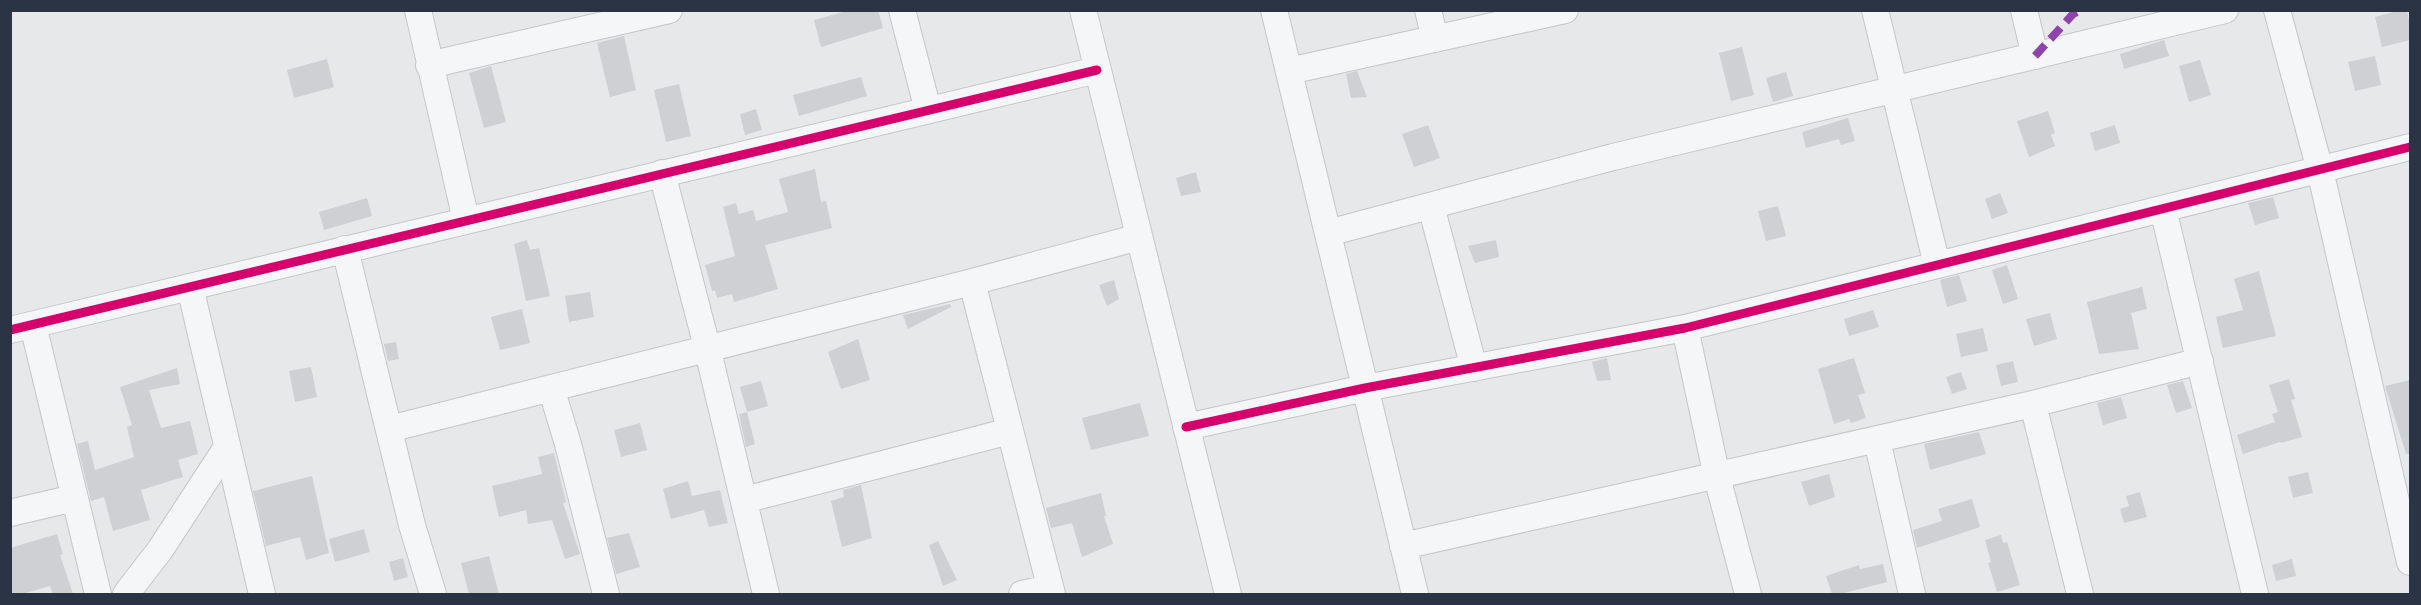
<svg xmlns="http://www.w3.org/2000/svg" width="2421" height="605" viewBox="0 0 2421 605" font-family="Inter,sans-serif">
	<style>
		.building { fill: #ced0d3 }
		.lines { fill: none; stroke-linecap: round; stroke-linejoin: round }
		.minor-casing { stroke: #c4c6c8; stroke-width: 28 }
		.minor { stroke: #f5f6f7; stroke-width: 26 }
		.quiet { stroke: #8e44ad; stroke-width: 8; stroke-dasharray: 15 8; stroke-linecap: butt }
		.cycleway-casing { stroke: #f4f6f9; stroke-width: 13 }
		.cycleway { stroke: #d6006c; stroke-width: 9 }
	</style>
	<rect width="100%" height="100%" fill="#e6e8ea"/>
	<path class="building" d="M 850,10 L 878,10 L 883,28 L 821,47 L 814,20 Z
		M 2401,10 L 2407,10 L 2410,26 L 2410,40 L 2382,47 L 2375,17 Z
		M 624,36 L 636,90 L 610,97 L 597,43 Z
		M 2164,40 L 2169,56 L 2124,69 L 2120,54 Z
		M 1742,47 L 1754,95 L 1731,101 L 1719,53 Z
		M 2375,56 L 2381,85 L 2355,91 L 2348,62 Z
		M 327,59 L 334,87 L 294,98 L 287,70 Z
		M 2200,60 L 2211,95 L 2189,102 L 2179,66 Z
		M 491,66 L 506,122 L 484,128 L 469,73 Z
		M 1357,71 L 1367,97 L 1351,98 L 1346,74 Z
		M 1786,72 L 1793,96 L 1773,102 L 1766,78 Z
		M 861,77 L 867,96 L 799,116 L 793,95 Z
		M 679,84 L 691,136 L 666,142 L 654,90 Z
		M 756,109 L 762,130 L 745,135 L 740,114 Z
		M 2048,111 L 2055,133 L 2051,135 L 2055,146 L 2029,157 L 2017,121 Z
		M 1848,118 L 1855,141 L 1841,145 L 1839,139 L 1806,148 L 1802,132 Z
		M 1428,125 L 1440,158 L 1414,167 L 1402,134 Z
		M 2115,125 L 2120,143 L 2095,151 L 2090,133 Z
		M 815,169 L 821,202 L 826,201 L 832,228 L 765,245 L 778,289 L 734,302 L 732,294 L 717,298 L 715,290 L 712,291 L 705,265 L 735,256 L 723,207 L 736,203 L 739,214 L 753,210 L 756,221 L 788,212 L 779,179 Z
		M 1196,172 L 1201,192 L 1181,196 L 1176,178 Z
		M 2000,193 L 2008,213 L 1992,219 L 1985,199 Z
		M 2273,197 L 2279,218 L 2255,225 L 2248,203 Z
		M 367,198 L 372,216 L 324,230 L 319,212 Z
		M 1778,206 L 1786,236 L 1766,241 L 1758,211 Z
		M 527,240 L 530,250 L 539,248 L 550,296 L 526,301 L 514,244 Z
		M 1496,240 L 1499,257 L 1475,263 L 1468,246 Z
		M 2007,265 L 2018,299 L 2003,304 L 1992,270 Z
		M 2259,271 L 2276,336 L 2223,348 L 2216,317 L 2243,310 L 2234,279 Z
		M 1959,275 L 1967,301 L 1947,307 L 1940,280 Z
		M 1114,280 L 1119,299 L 1107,306 L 1099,285 Z
		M 2142,287 L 2147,309 L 2131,313 L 2139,349 L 2099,354 L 2087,302 Z
		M 590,292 L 594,317 L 569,322 L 565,296 Z
		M 950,304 L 951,307 L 908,329 L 903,315 Z
		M 522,309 L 530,343 L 500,350 L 491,317 Z
		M 1873,310 L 1879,327 L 1849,336 L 1844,319 Z
		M 2050,313 L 2057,339 L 2034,346 L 2026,319 Z
		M 1983,328 L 1988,351 L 1961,357 L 1956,334 Z
		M 858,339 L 870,380 L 841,389 L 828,352 Z
		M 396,342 L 399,359 L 388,361 L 384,344 Z
		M 1607,358 L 1611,380 L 1597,381 L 1592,362 Z
		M 1854,358 L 1865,393 L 1858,395 L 1866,418 L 1851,423 L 1849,419 L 1834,424 L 1818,369 Z
		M 2013,361 L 2018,382 L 2001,386 L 1996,365 Z
		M 311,367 L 317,397 L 295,402 L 289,371 Z
		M 177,368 L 180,384 L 149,390 L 161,428 L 190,421 L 198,454 L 178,460 L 183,477 L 141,490 L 150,520 L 113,531 L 104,497 L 91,501 L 77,444 L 88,441 L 95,470 L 134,457 L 127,427 L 132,425 L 120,387 Z
		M 1961,372 L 1967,389 L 1952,394 L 1946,377 Z
		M 2289,379 L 2295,399 L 2291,400 L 2302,437 L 2281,443 L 2280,442 L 2243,454 L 2237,435 L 2275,422 L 2272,414 L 2278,412 L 2269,385 Z
		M 2410,380 L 2410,454 L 2406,454 L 2385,386 Z
		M 761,381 L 768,406 L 747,412 L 740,387 Z
		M 2183,381 L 2192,408 L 2176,413 L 2167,385 Z
		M 2121,397 L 2127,418 L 2103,425 L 2097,403 Z
		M 1140,403 L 1149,436 L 1091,450 L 1082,418 Z
		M 747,412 L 755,444 L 746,447 L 739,414 Z
		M 640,423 L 647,450 L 621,457 L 614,430 Z
		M 1979,432 L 1986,454 L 1930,470 L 1924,444 Z
		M 554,453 L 566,502 L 563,503 L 580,554 L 565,559 L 552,520 L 528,524 L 526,510 L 499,517 L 492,486 L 542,474 L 538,457 Z
		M 2308,472 L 2313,493 L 2293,498 L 2288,477 Z
		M 1829,474 L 1835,497 L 1809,506 L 1801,482 Z
		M 312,476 L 329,553 L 306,560 L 300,537 L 266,546 L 253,491 Z
		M 688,481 L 692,496 L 720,490 L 728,523 L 709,527 L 704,510 L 671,519 L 663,489 Z
		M 861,485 L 872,538 L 842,547 L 831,501 L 844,497 L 843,490 Z
		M 2140,492 L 2147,517 L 2124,523 L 2120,509 L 2129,506 L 2126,496 Z
		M 1101,493 L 1106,516 L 1104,516 L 1113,544 L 1082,557 L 1072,523 L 1051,528 L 1046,508 Z
		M 1972,499 L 1980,527 L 1917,548 L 1913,530 L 1942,521 L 1938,509 Z
		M 364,529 L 370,552 L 335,562 L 329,539 Z
		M 629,533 L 640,567 L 616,574 L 607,538 Z
		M 57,534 L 63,554 L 60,555 L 73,594 L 53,594 L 50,586 L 22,594 L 10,594 L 10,548 Z
		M 2001,535 L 2003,543 L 2007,542 L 2020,585 L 1997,592 L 1988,563 L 1991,562 L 1985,540 Z
		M 938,541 L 957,580 L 943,586 L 929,545 Z
		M 489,556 L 499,594 L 469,594 L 461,563 Z
		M 403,558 L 408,577 L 394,581 L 389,562 Z
		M 2292,559 L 2296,576 L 2276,581 L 2272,565 Z
		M 1883,564 L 1887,582 L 1840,594 L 1832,594 L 1826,576 L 1859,565 L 1860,569 Z"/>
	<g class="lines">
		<g class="minor-casing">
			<path id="minor" d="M 418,10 L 466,220
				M 902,10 L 928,110
				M 1083,10 L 1228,594
				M 1274,10 L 1415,594
				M 1428,10 L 1435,39
				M 1875,10 L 1937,265
				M 2024,10 L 2035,56
				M 2277,10 L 2320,170 L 2410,562
				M 429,65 L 669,10
				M 1289,71 L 1565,10
				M 662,173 L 707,347 L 766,594
				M 1431,206 L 1474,368
				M 2163,209 L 2255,594
				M 1328,233 L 1613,157 L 2225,10
				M 345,249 L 412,525 L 433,594
				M 972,282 L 1052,594
				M 190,287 L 262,594
				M 33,325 L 98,594
				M 1685,328 L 1717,477 L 1748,594
				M 10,330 L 1097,70
				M 551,388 L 568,444 L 606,594
				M 2033,404 L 2080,594
				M 1186,427 L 1365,388 L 1685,328 L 2410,147
				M 389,429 L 972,282 L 1139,237
				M 1877,440 L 1912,594
				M 744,500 L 1010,431
				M 10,513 L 74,498
				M 1403,546 L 2033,404 L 2200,361
				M 126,594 L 160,550 L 227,447
				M 1022,594 L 1050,588"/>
		</g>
		<use href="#minor" class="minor"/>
		<path class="quiet" d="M 2035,56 L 2073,14 L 2081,10"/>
		<g class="cycleway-casing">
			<path id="cycleway" d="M 10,330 L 1097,70
				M 1186,427 L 1365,388 L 1685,328 L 2410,147"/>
		</g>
		<use href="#cycleway" class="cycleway"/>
	</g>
	<rect width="2421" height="605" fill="none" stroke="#2b3445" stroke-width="24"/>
</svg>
